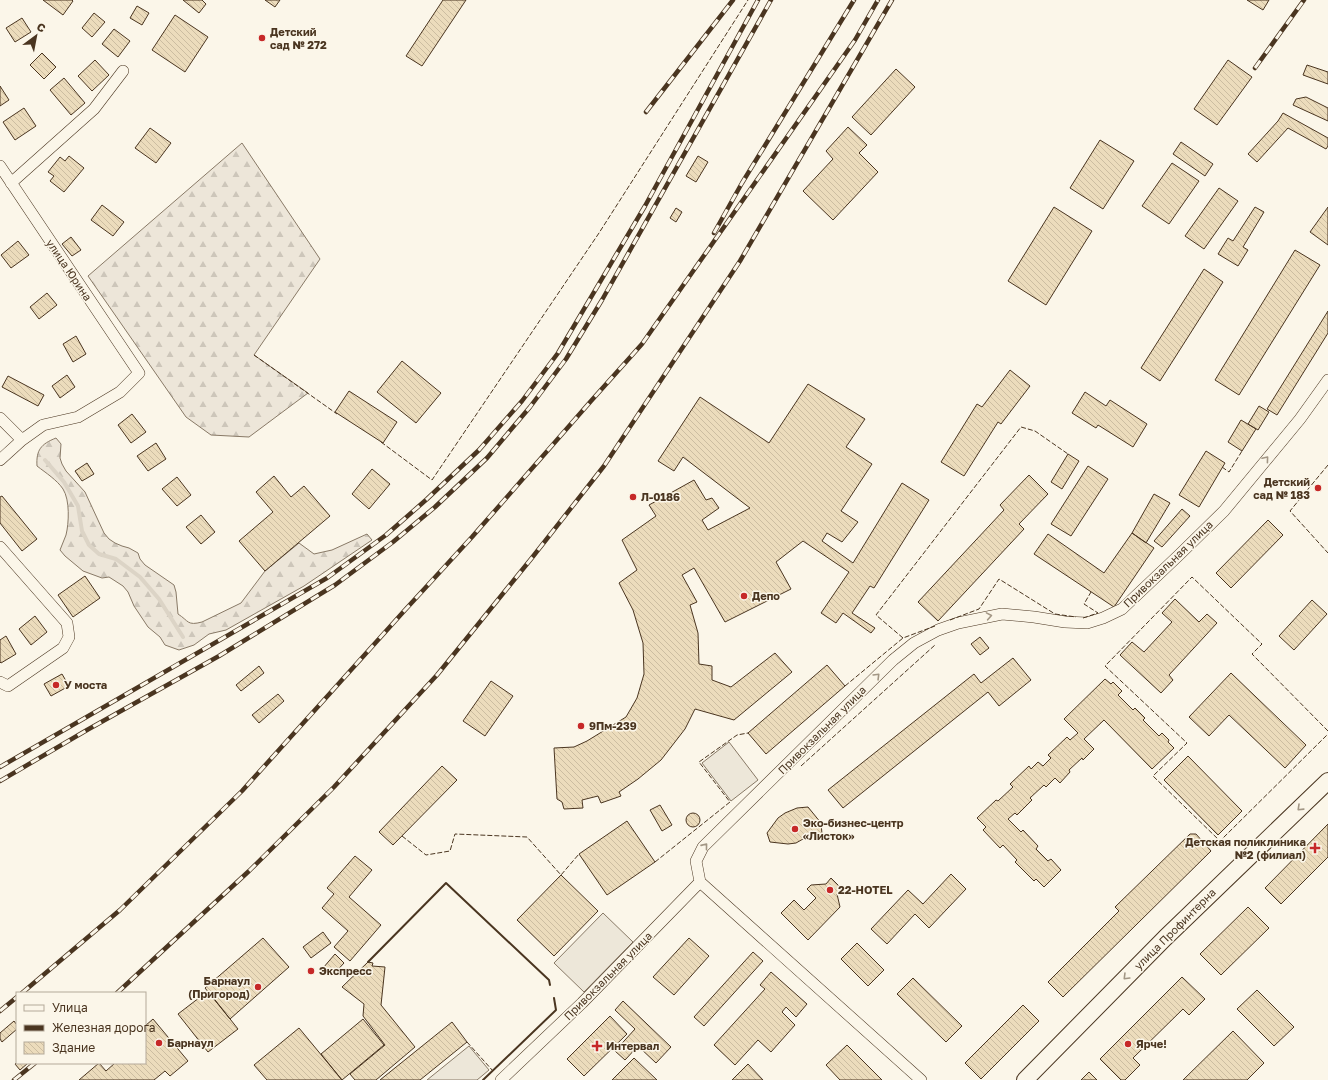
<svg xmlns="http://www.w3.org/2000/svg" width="1328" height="1080" viewBox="0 0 1328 1080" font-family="'Golos Text',sans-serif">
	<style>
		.forest { fill: url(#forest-firs); stroke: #887966 }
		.parking { fill: #ede7d9; stroke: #887966 }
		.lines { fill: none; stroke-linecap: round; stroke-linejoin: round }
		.stream { stroke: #dcd4c6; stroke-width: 4 }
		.building { fill: url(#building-back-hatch); stroke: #4a3520 }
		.street-casing { stroke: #4a3520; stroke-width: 12 }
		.secondary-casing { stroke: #4a3520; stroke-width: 18 }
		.street { stroke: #fbf6e9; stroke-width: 11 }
		.secondary { stroke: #fbf6e9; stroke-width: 16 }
		.rail-casing { stroke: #4a3520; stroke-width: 4.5 }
		.rail { stroke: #fbf6e9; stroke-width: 3; stroke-dasharray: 9; stroke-linecap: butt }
		.fence { stroke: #4a3520; stroke-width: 1; stroke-dasharray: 5 2; stroke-linecap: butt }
		.wall { stroke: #4a3520; stroke-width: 2 }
		.oneway { stroke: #a29684 }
		.poi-dot { fill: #c62828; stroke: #fbf6e9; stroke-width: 1.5 }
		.labels { text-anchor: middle; stroke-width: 3; stroke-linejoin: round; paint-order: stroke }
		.poi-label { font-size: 11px; font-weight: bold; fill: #4a3520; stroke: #fbf6e9; text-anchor: start }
		.street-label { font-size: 11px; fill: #4a3520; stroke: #fbf6e9 }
	</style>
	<defs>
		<pattern id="forest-firs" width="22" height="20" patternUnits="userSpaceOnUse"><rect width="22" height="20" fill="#ede6d9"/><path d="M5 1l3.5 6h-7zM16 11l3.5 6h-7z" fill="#cdc6ba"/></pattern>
		<pattern id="building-back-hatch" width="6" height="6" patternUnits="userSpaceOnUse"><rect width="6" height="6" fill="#ecdcbc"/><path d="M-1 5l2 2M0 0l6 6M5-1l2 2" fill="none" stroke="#ccbda1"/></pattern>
	</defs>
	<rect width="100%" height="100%" fill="#fbf6e9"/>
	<path class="forest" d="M 242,143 L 320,259 L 254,355 L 308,393 L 249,437 L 211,435 L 186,417 L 88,276 Z
		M 56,438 L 61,444 L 60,458 L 62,464 L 66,471 L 85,492 L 104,533 L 109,539 L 115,543 L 122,546 L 129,548 L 138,553 L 140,559 L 145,565 L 174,585 L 176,592 L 178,614 C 189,621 187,626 202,622 L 241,603 L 265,571 L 299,543 L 314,554 L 332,550 L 367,534 L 372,540 L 304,586 L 226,630 L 209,634 L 194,645 L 179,650 L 165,645 L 160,637 L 148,627 L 134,606 L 128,592 L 123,586 L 109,577 L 102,578 L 83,571 L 65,556 L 60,550 C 62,545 64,540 66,535 C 69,523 70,500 63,489 C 57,480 46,473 37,466 C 36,450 41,444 56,438 Z"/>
	<path class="parking" d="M 729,742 L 758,780 L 731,801 L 702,763 Z
		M 603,913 L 633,942 L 584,992 L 554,963 Z
		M 469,1046 L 489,1070 L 477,1080 L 427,1080 Z"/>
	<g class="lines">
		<path class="stream" d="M 45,460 L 64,482 L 78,506 L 82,531 L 89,545 L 99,554 L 116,559 L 140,577 L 159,599 L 183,637"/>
	</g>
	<path class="building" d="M 43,0 L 72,0 L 73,1 L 63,15 Z
		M 183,0 L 202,0 L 206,4 L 199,13 Z
		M 265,0 L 280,0 L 275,7 Z
		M 443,0 L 466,0 L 422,66 L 406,56 Z
		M 1247,0 L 1269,0 L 1263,10 Z
		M 137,6 L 149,13 L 142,25 L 130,18 Z
		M 94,13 L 105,22 L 92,37 L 82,28 Z
		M 175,15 L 208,37 L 185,72 L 152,50 Z
		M 22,18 L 31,32 L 15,42 L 6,28 Z
		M 114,29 L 130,41 L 118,57 L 102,44 Z
		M 42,53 L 56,67 L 44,79 L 30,65 Z
		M 95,60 L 109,75 L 92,91 L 78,76 Z
		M 1228,60 L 1252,77 L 1217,125 L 1194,109 Z
		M 1307,65 L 1328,72 L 1328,84 L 1303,75 Z
		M 896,69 L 915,87 L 871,135 L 852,117 Z
		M 64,78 L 85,103 L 71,115 L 50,90 Z
		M 0,86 L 9,100 L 0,106 Z
		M 1306,97 L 1328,108 L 1328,121 L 1293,105 L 1296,99 Z
		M 24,108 L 36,126 L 15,140 L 3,122 Z
		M 1283,113 L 1328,138 L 1328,146 L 1326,149 L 1288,128 L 1257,162 L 1248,154 L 1278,121 Z
		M 848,127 L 867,145 L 859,153 L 878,172 L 833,220 L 803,191 L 833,159 L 826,151 Z
		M 150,128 L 171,143 L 156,163 L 135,148 Z
		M 1100,140 L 1134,161 L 1103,209 L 1070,188 Z
		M 1181,142 L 1213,164 L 1205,176 L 1173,154 Z
		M 69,156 L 84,168 L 64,192 L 50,181 L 54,176 L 48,172 L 60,157 L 65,161 Z
		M 698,156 L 708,162 L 696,182 L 686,176 Z
		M 1172,163 L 1199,181 L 1169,224 L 1142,206 Z
		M 1219,188 L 1238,201 L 1204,249 L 1185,236 Z
		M 102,205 L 124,222 L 113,236 L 91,220 Z
		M 1054,207 L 1092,231 L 1046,305 L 1008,281 Z
		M 1255,207 L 1264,212 L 1243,247 L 1248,250 L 1238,266 L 1218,254 L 1228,238 L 1233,241 Z
		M 1328,207 L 1328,245 L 1310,232 Z
		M 676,208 L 682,212 L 676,222 L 670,218 Z
		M 71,237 L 81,250 L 72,256 L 62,244 Z
		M 18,241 L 29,255 L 11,268 L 1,255 Z
		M 1295,250 L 1320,265 L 1239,395 L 1215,380 Z
		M 1204,269 L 1223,282 L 1160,381 L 1141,368 Z
		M 47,293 L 57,305 L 39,319 L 30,307 Z
		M 1328,311 L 1328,333 L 1277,415 L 1267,409 Z
		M 76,336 L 86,354 L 73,362 L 63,344 Z
		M 402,361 L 441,393 L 416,423 L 377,392 Z
		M 1010,370 L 1030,386 L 1001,424 L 998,422 L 964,476 L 941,462 L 977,404 L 982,407 Z
		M 67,375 L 75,387 L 60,398 L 52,386 Z
		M 8,376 L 44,395 L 38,406 L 2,387 Z
		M 808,384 L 865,419 L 846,447 L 872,464 L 841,511 L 858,522 L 842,542 L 827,533 L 822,541 L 853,563 L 902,483 L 929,500 L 874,588 L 870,586 L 852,613 L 875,628 L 871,633 L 843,613 L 836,623 L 821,613 L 849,572 L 803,541 L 776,562 L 791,589 L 725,622 L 694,568 L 682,575 L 697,602 L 690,605 L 698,633 L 699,664 L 712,666 L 712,680 L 731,687 L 775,653 L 792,672 L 734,720 L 695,709 L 685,729 L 661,760 L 638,779 L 619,792 L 621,796 L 601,803 L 598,796 L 582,800 L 583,808 L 564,809 L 562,802 L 557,799 L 554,748 L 574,747 L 587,741 L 626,717 L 637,698 L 644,674 L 643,643 L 633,610 L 619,583 L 637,570 L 622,540 L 656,516 L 649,505 L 694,480 L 706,500 L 712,498 L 719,508 L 702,520 L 708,530 L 750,508 L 683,457 L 674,471 L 658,461 L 700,397 L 769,443 Z
		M 349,391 L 397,422 L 383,443 L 335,412 Z
		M 1085,392 L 1106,406 L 1110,400 L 1147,424 L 1133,447 L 1098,425 L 1096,428 L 1072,413 Z
		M 1259,406 L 1269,412 L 1258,430 L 1248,424 Z
		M 132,414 L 146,432 L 131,443 L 118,425 Z
		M 1241,420 L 1256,429 L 1242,451 L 1228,442 Z
		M 156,443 L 166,459 L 148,471 L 137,456 Z
		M 1206,451 L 1225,463 L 1199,507 L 1179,495 Z
		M 1068,454 L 1079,461 L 1062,489 L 1051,482 Z
		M 87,463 L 94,474 L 82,481 L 75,471 Z
		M 1088,466 L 1108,479 L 1071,536 L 1051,524 Z
		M 372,469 L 390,484 L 369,509 L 352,494 Z
		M 1029,475 L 1048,494 L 1019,524 L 1024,529 L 938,621 L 918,602 L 1004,510 L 1000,505 Z
		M 274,476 L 291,497 L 304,486 L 330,516 L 265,571 L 239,541 L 273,512 L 256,492 Z
		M 177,477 L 191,495 L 177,506 L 162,489 Z
		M 1154,494 L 1170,503 L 1146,543 L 1132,533 Z
		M 2,496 L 37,539 L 22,551 L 0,523 L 0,497 Z
		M 1182,509 L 1190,516 L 1162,547 L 1154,541 Z
		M 201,515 L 215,532 L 201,544 L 186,527 Z
		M 1268,520 L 1283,535 L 1231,588 L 1216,573 Z
		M 1132,533 L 1154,548 L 1114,607 L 1034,554 L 1048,534 L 1104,573 Z
		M 85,576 L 100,598 L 73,617 L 58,595 Z
		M 1175,599 L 1199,622 L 1207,614 L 1217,623 L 1169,675 L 1173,680 L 1161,693 L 1120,655 L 1132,642 L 1144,652 L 1172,622 L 1162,613 Z
		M 1312,600 L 1327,614 L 1294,650 L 1279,636 Z
		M 35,616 L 47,632 L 31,645 L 19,629 Z
		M 6,636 L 16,654 L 1,663 L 0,662 L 0,640 Z
		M 980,637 L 989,648 L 980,655 L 971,644 Z
		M 1013,658 L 1031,680 L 999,706 L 988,692 L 843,808 L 828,790 L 974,674 L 981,683 Z
		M 827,665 L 845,686 L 766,754 L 748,733 Z
		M 259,666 L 264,673 L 241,691 L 236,685 Z
		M 1231,673 L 1306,745 L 1285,768 L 1229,715 L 1209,736 L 1189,717 Z
		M 62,674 L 69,686 L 51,696 L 44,684 Z
		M 1105,679 L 1111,684 L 1113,682 L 1122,691 L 1118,695 L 1133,710 L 1135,708 L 1145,718 L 1143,720 L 1159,736 L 1162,733 L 1169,740 L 1168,742 L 1174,748 L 1152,769 L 1104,720 L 1084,739 L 1094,749 L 1083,760 L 1082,758 L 1069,770 L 1070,772 L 1060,783 L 1055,778 L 1046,787 L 1044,785 L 1030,798 L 1032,800 L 1017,815 L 1015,813 L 1008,819 L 1021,832 L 1023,830 L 1038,846 L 1036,849 L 1048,861 L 1051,859 L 1061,870 L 1044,887 L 1036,879 L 1034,881 L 1015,862 L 1017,860 L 1003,845 L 1000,848 L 983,830 L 986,827 L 977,818 L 996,800 L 998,801 L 1013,787 L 1010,784 L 1029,766 L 1031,769 L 1038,762 L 1043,766 L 1051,758 L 1048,755 L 1067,737 L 1070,740 L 1078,733 L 1064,719 Z
		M 491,681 L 513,696 L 485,736 L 463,721 Z
		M 278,694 L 284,701 L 259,723 L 252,715 Z
		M 1188,756 L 1242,811 L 1218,835 L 1164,780 Z
		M 442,766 L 457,780 L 393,845 L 379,832 Z
		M 660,805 L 672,825 L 662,831 L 650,810 Z
		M 808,807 L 821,823 L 822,834 L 810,835 L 796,843 L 788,844 L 770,842 L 767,833 L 778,818 L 785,813 L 797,808 Z
		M686 820a7 7 0 1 1 14 0a7 7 0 1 1-14 0Z
		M 627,821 L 655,862 L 607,895 L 579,854 Z
		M 1328,824 L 1328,857 L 1281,904 L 1265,888 Z
		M 1190,834 L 1196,834 L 1211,851 L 1063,997 L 1048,982 L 1119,911 L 1115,907 Z
		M 355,856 L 372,870 L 349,897 L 381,925 L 350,961 L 334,947 L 348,931 L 322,908 L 334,894 L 327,888 Z
		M 951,874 L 966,889 L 929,928 L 915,914 L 887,944 L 871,929 L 908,890 L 923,904 Z
		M 561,875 L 598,911 L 554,956 L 517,920 Z
		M 831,878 L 842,889 L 837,894 L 840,907 L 808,940 L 781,913 L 794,900 L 804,910 L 816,898 L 807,889 L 811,885 L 826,884 Z
		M 1248,907 L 1269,928 L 1221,975 L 1200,954 Z
		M 323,932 L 331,943 L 311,958 L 303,947 Z
		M 263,938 L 289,967 L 230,1019 L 205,988 Z
		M 689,938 L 709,956 L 674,995 L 653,977 Z
		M 857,943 L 884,970 L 868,986 L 841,959 Z
		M 753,952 L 763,961 L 704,1026 L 694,1017 Z
		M 335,954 L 344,963 L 332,976 L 323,968 Z
		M 368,962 L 373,963 L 372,966 L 385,967 L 381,1005 L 415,1047 L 376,1080 L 355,1080 L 350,1074 L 385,1045 L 363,1016 L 364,1004 L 342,987 Z
		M 771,972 L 807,1004 L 796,1017 L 786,1007 L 782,1012 L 795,1025 L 771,1052 L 758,1040 L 735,1065 L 714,1045 L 765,989 L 760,985 Z
		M 1182,977 L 1205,999 L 1189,1015 L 1183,1009 L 1133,1058 L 1140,1065 L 1125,1080 L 1121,1080 L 1100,1059 Z
		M 913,978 L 962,1026 L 946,1042 L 897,994 Z
		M 1257,990 L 1294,1027 L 1274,1046 L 1237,1009 Z
		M 208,991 L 238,1029 L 208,1052 L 178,1014 Z
		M 623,1001 L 671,1047 L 656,1063 L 638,1046 L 625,1060 L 615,1051 L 635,1029 L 615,1010 Z
		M 1023,1005 L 1039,1021 L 981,1079 L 965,1063 Z
		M 610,1016 L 627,1034 L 584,1076 L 567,1059 Z
		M 153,1019 L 188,1061 L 170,1076 L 165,1071 L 154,1080 L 79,1080 L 99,1063 L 106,1071 L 115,1063 L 145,1063 L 145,1026 Z
		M 363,1019 L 384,1045 L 342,1080 L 321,1054 Z
		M 14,1021 L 17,1025 L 17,1029 L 2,1042 L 0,1039 L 0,1033 Z
		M 452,1022 L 467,1042 L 420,1080 L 380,1080 Z
		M 299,1028 L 342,1080 L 267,1080 L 254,1065 Z
		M 1233,1031 L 1264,1063 L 1247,1080 L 1183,1080 Z
		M 847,1045 L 882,1080 L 840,1080 L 826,1065 Z
		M 634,1058 L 657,1080 L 612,1080 Z
		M 17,1062 L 17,1063 L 28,1063 L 20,1070 L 15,1064 Z
		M 748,1064 L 763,1080 L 732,1080 Z
		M 1089,1072 L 1097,1080 L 1081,1080 Z"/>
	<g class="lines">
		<g class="street-casing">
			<path id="street" d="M 0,166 L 139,373 L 120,392 L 78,417 L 43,425 L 22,440 L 0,460
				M 11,183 L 94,109 L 123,71
				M 0,418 L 22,440
				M 0,547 L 67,623 L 69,637 L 63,648 L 8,686 L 0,682
				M 700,882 L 696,861 L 703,847 L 893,660 L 914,643 L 938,630 L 958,623 L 1002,614 L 1034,617 L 1065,622 L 1087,623 L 1103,618 L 1122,609 L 1178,556 L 1224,511 L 1300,419 L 1328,380
				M 700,882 L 921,1080
				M 501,1080 L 582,1003 L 700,882"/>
		</g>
		<g class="secondary-casing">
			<path id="secondary" d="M 1025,1080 L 1165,938 L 1328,781"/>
		</g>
		<use href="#street" class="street"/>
		<use href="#secondary" class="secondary"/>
		<g class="rail-casing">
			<path id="rail" d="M 1255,68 L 1304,0
				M 646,112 L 733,0
				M 714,233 L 742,183 L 854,0
				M 0,767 L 327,578 L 386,535 L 427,499 L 479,450 L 522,401 L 558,353 L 645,206 L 758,0
				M 0,781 L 87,730 L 219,656 L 335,585 L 393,542 L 435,507 L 487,458 L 530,407 L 566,359 L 602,300 L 771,0
				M 22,993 L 120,910 L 242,791 L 405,610 L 472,537 L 591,401 L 642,344 L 855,40 L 878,0
				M 117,993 L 249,871 L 334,787 L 437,675 L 531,559 L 604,466 L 740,261 L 892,0
				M 0,1011 L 17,997
				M 14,1080 L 35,1063"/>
		</g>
		<use href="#rail" class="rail"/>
		<path class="fence" d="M 254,355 L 337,414
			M 381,442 L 432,480 L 599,233 L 748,0
			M 1328,465 L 1290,511 L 1328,553
			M 1222,467 L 1229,472 L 1242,451
			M 1083,618 L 1098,613 L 1084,604 L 1091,592
			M 950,620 L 979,609 L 999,579 L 1055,614 L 1076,617
			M 903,638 L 876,615 L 1021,427 L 1035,431 L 1068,454
			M 845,686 L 903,638 L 935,626
			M 1328,731 L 1252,654 L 1262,644 L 1192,577 L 1105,666 L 1187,743 L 1153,776 L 1220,841 L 1328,734
			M 801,766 L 935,645
			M 402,836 L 426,855 L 450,851 L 455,834 L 527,837 L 561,875 L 579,854
			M 655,862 L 730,802 L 699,762 L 737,735 L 748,733
			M 467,1042 L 493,1071"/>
		<path class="wall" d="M 368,962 L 446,883 L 549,980 L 550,985
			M 483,1080 L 556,1010 L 554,998"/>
	</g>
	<defs><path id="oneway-chevron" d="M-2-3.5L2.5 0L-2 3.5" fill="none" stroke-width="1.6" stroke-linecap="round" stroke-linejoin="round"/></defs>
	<g class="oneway">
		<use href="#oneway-chevron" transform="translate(1266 459) rotate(-50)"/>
		<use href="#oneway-chevron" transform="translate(989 616) rotate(-10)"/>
		<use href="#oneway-chevron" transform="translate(877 676) rotate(-45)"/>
		<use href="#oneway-chevron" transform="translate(1300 808) rotate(136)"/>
		<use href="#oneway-chevron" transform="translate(705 846) rotate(-51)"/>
		<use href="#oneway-chevron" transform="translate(1126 977) rotate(135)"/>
	</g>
	<g class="poi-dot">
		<circle cx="262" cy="38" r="4"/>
		<circle cx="1318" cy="488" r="4"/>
		<circle cx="633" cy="497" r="4"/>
		<circle cx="744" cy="596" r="4"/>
		<circle cx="56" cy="685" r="4"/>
		<circle cx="581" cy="726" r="4"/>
		<circle cx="795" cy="829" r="4"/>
		<path d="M1313 842h4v4h4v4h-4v4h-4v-4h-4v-4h4z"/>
		<circle cx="830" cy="890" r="4"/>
		<circle cx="311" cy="971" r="4"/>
		<circle cx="258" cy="987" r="4"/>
		<circle cx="159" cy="1043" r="4"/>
		<circle cx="1128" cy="1044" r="4"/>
		<path d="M595 1040h4v4h4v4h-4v4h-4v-4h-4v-4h4z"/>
	</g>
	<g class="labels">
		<g class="poi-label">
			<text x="270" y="36">Детский<tspan x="270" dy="13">сад № 272</tspan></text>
			<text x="1310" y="486" text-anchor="end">Детский<tspan x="1310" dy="13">сад № 183</tspan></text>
			<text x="641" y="501">Л-0186</text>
			<text x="752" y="600">Депо</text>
			<text x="64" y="689">У моста</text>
			<text x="589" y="730">9Пм-239</text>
			<text x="803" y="827">Эко-бизнес-центр<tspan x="803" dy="13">«Листок»</tspan></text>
			<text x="1306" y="846" text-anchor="end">Детская поликлиника<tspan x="1306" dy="13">№2 (филиал)</tspan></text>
			<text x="838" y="894">22-HOTEL</text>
			<text x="319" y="975">Экспресс</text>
			<text x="250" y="985" text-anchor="end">Барнаул<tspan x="250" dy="13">(Пригород)</tspan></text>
			<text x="167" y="1047">Барнаул</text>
			<text x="1136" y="1048">Ярче!</text>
			<text x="606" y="1050">Интервал</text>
		</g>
		<g class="street-label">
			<text transform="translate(69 270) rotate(56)" y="4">улица Юрина</text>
			<text transform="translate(1168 564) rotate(-44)" y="4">Привокзальная улица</text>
			<text transform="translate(822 730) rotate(-45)" y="4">Привокзальная улица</text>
			<text transform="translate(1175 929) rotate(-45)" y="4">улица Профинтерна</text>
			<text transform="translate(608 976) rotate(-45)" y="4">Привокзальная улица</text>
		</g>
	</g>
	<rect x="16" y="992" width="130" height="72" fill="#fbf6e9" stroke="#b4a999"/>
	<rect x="24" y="1005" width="20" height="6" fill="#fbf6e9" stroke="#b4a999"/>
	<text x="52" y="1012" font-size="12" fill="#4a3520">Улица</text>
	<rect x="24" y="1025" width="20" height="6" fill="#4a3520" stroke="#b4a999"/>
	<text x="52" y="1032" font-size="12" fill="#4a3520">Железная дорога</text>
	<rect x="24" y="1042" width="20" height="12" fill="url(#building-back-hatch)" stroke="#b4a999"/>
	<text x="52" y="1052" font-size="12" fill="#4a3520">Здание</text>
	<g transform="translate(36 36) rotate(32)" stroke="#fbf6e9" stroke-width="3" paint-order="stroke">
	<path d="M0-3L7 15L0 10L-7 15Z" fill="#4a3520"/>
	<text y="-6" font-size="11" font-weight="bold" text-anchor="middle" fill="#4a3520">С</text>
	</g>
</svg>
